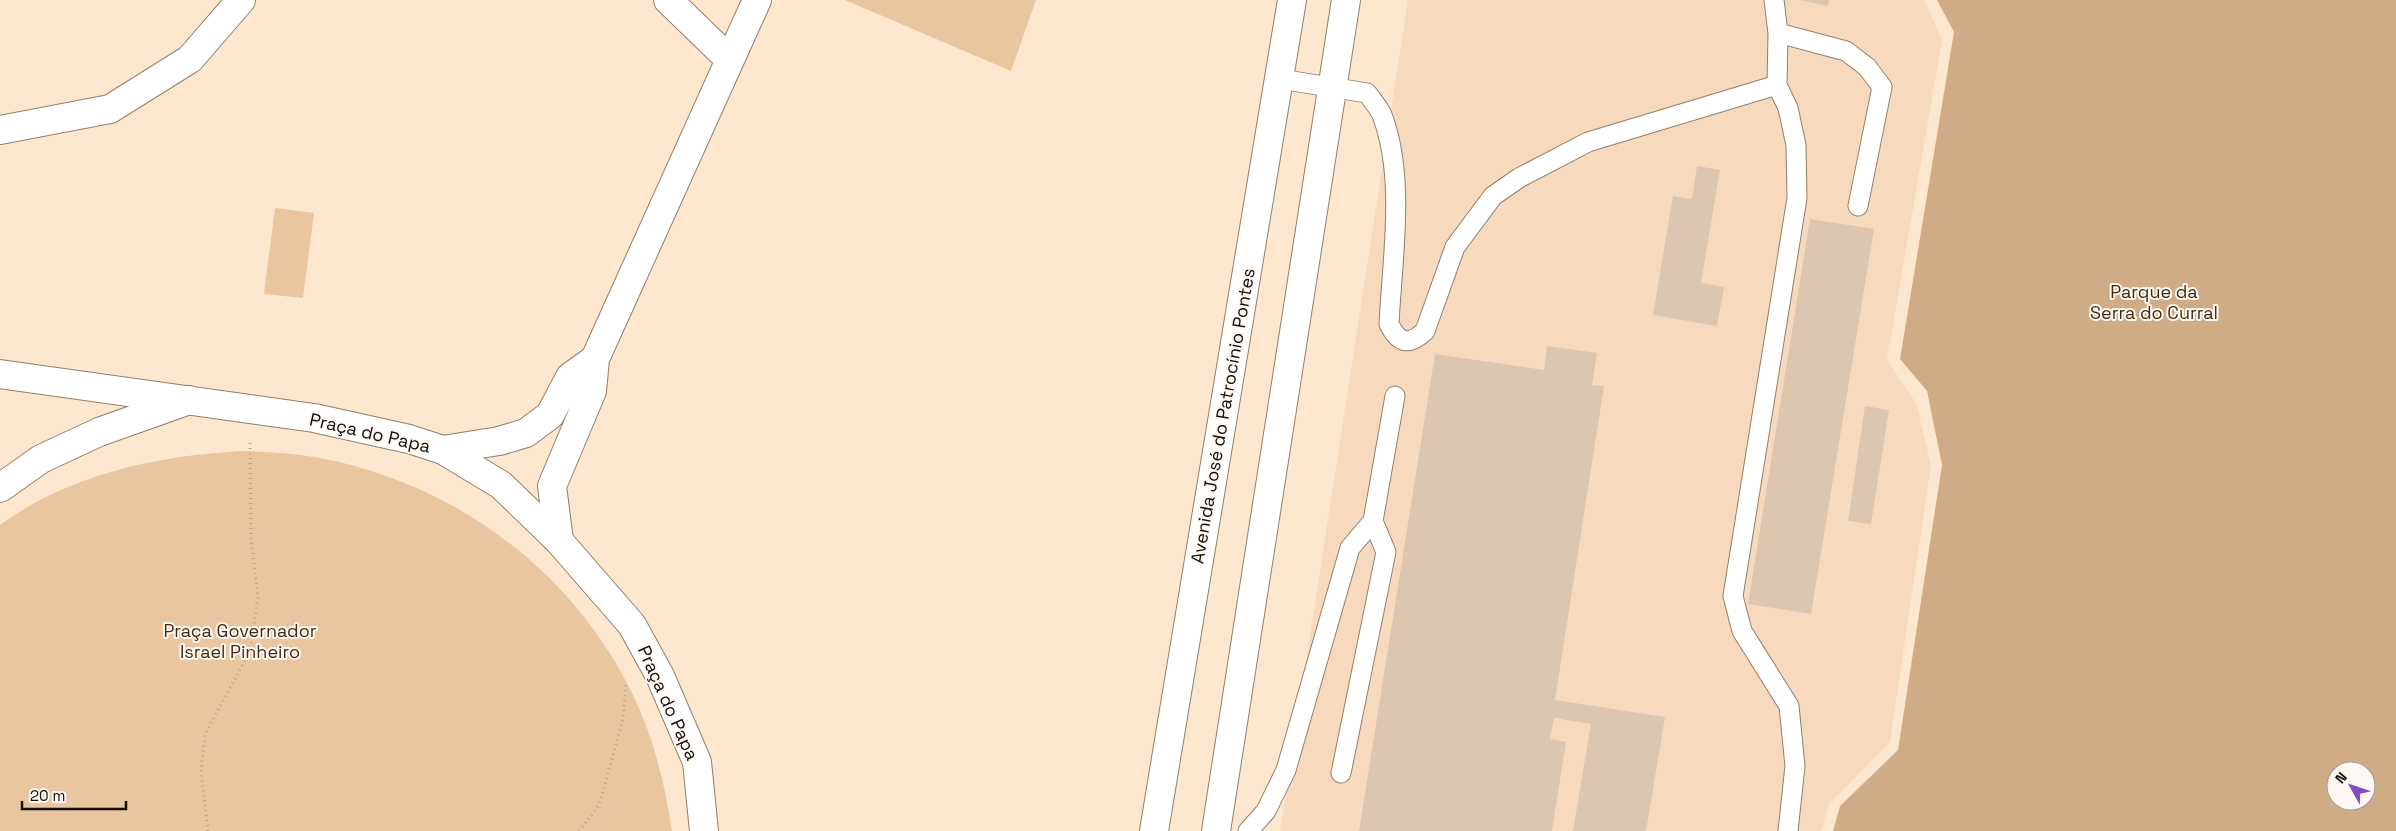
<svg xmlns="http://www.w3.org/2000/svg" width="2396" height="831" viewBox="0 0 2396 831" font-family="'Space Grotesk',sans-serif">
	<style>
		.built { fill: #f7dabd }
		.green { fill: #e9c5a0 }
		.forest { fill: #d0ac86; fill-rule: evenodd }
		.building { fill: #dcc6af }
		.lines { fill: none; stroke-linecap: round; stroke-linejoin: round }
		.lane-casing { stroke: #937e69; stroke-width: 21 }
		.street-casing { stroke: #937e69; stroke-width: 30 }
		.secondary-casing { stroke: #937e69; stroke-width: 30 }
		.path { stroke: #b6a391; stroke-width: 3; stroke-dasharray: 1 4; stroke-linecap: butt }
		.lane { stroke: #fff; stroke-width: 19 }
		.street { stroke: #fff; stroke-width: 28 }
		.secondary { stroke: #fff; stroke-width: 28 }
		.labels { text-anchor: middle; stroke-width: 4; stroke-linejoin: round; paint-order: stroke }
		.park-label { font-size: 18px; fill: #452b0c; stroke: #fdf8f3 }
		.street-label { font-size: 18px; fill: #150d06; stroke: #fdf8f3 }
	</style>
	<rect width="100%" height="100%" fill="#fee7cf"/>
	<path class="built" d="M 1408,0 L 1924,0 L 1942,40 L 1887,360 L 1916,403 L 1931,465 L 1890,742 L 1829,804 L 1821,831 L 1280,831 Z"/>
	<path class="green" d="M 845,0 L 1036,0 L 1011,71 Z
		M 275,208 L 314,213 L 303,298 L 264,294 Z
		M 241,451 C 274,452 307,454 339,462 C 467,492 577,578 634,697 C 654,739 665,785 672,831 L 0,831 L 0,525 C 70,474 156,456 241,451 Z"/>
	<path class="forest" d="M 1937,0 L 2396,0 L 2396,831 L 1833,831 L 1840,806 L 1898,750 L 1942,465 L 1927,391 L 1900,359 L 1954,32 ZM 2336,771 L 2366,771 L 2366,801 L 2336,801 Z"/>
	<path class="building" d="M 1800,0 L 1829,0 L 1828,6 Z
		M 1697,166 L 1720,170 L 1701,283 L 1724,287 L 1717,326 L 1653,315 L 1673,196 L 1692,199 Z
		M 1810,219 L 1874,229 L 1811,614 L 1748,604 Z
		M 1547,346 L 1597,353 L 1592,385 L 1604,386 L 1555,700 L 1665,717 L 1646,831 L 1573,831 L 1591,724 L 1554,718 L 1550,739 L 1566,742 L 1552,831 L 1359,831 L 1435,354 L 1544,370 Z
		M 1865,406 L 1889,410 L 1871,524 L 1848,521 Z"/>
	<g class="lines">
		<g class="lane-casing">
			<path id="lane" d="M 1774,0 L 1778,33 L 1777,85 L 1788,108 L 1796,145 L 1797,198 L 1733,596 L 1742,631 L 1789,706 L 1795,766 L 1788,831
				M 1778,33 L 1846,51 L 1867,67 L 1882,87 L 1858,206
				M 1280,79 L 1367,93 C 1372,100 1379,108 1382,115 C 1406,178 1392,259 1389,324 C 1399,344 1409,346 1425,331 L 1455,247 L 1493,196 L 1519,178 L 1588,142 L 1777,85
				M 1341,773 L 1386,552 L 1373,521 L 1395,396
				M 1248,831 L 1266,811 L 1286,770 L 1350,548 L 1373,521"/>
		</g>
		<g class="street-casing">
			<path id="street" d="M 668,0 L 730,60
				M 0,130 L 110,109 L 190,59 L 241,0
				M 595,359 L 757,0
				M 443,450 L 499,441 L 526,433 L 550,415 L 570,377 L 595,359 L 592,391 L 552,486 L 559,541
				M 0,488 L 41,459 L 99,432 L 189,400
				M 1154,831 L 1292,0
				M 1216,831 L 1346,0"/>
		</g>
		<g class="secondary-casing">
			<path id="secondary" d="M 0,374 L 314,418 L 409,439 L 443,450 L 501,485 L 559,541 L 632,625 L 660,676 L 697,762 L 704,831"/>
		</g>
		<path class="path" d="M 208,831 L 201,771 L 205,734 L 250,651 L 258,598 L 251,536 L 250,440
			M 579,831 L 599,805 L 623,719 L 626,683"/>
		<use href="#lane" class="lane"/>
		<use href="#street" class="street"/>
		<use href="#secondary" class="secondary"/>
	</g>
	<g class="labels">
		<g class="park-label">
			<text x="2154" y="298">Parque da<tspan x="2154" dy="21">Serra do Curral</tspan></text>
			<text x="240" y="637">Praça Governador<tspan x="240" dy="21">Israel Pinheiro</tspan></text>
		</g>
		<g class="street-label">
			<text transform="translate(1223 416) rotate(-80)" y="6">Avenida José do Patrocínio Pontes</text>
			<text transform="translate(370 433) rotate(13)" y="6">Praça do Papa</text>
			<text transform="translate(668 703) rotate(66)" y="6">Praça do Papa</text>
		</g>
	</g>
	<g transform="translate(2351 786) rotate(310)"><circle r="24" fill="#fdf8f3" stroke="#a09a94"/>
	<path d="M0-4L9 19L0 12L-9 19Z" fill="#864ac0"/>
	<text y="-8" font-size="14" font-weight="bold" text-anchor="middle" fill="#150d06">N</text>
	</g>
	<path d="M22 801v8h104v-8" fill="none" stroke="#150d06" stroke-width="2.5"/>
	<text x="30" y="801" font-size="15" fill="#150d06" stroke="#fdf8f3" stroke-width="4" paint-order="stroke">20 m</text>
</svg>
